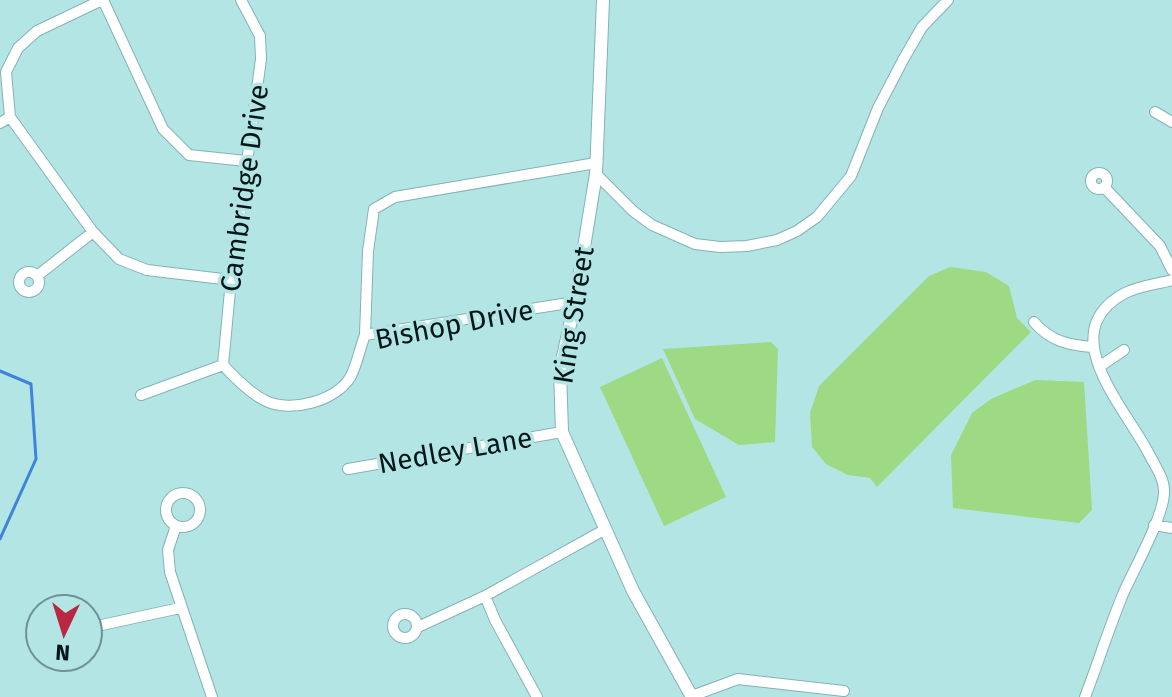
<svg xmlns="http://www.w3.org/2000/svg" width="1172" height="697" viewBox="0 0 1172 697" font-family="'Fira Sans',sans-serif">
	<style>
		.green { fill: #9ed983 }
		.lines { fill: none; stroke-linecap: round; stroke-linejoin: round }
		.stream { stroke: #3f83dd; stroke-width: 3 }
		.minor-casing { stroke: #83b3b3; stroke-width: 12 }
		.major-casing { stroke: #83b3b3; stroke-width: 14 }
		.minor { stroke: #fff; stroke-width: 10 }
		.major { stroke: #fff; stroke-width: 12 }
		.labels { text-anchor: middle; stroke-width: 7; stroke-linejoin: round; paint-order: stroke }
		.street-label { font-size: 28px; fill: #041617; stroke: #b3e5e5 }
	</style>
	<rect width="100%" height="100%" fill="#b3e5e5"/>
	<path class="green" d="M 950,267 L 986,272 L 1009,286 L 1017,318 L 1031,332 L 877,487 L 870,478 L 848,475 L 826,464 L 812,447 L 810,413 L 819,386 L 929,276 Z
		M 771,342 L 778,349 L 775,442 L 739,445 L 695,419 L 663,349 Z
		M 662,358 L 726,497 L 664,526 L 600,387 Z
		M 1035,380 L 1084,382 L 1092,510 L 1079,523 L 953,508 L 951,455 L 972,413 L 991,399 Z"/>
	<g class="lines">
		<path class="stream" d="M 0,371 L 31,384 L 36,459 L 0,539"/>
		<g class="minor-casing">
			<path id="minor" d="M 102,0 L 37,31 L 18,48 L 6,72 L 10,117 L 93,232 L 119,259 L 147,270 L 231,280
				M 103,0 L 163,129 L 189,155 L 246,161
				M 241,0 L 260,36 L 261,59 L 231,280 L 223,365 C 235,378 251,394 266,401 C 291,413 337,401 351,376 C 357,364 360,348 365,335 L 575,302
				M 1155,112 L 1172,122
				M 0,123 L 10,117
				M1091 181a8 8 0 1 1 16 0a8 8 0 1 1-16 0Z
				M 596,174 L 633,211 L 652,225 L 695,244 L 720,247 L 747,246 L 777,240 L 797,231 L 817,217 L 851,176 L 878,108 L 903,60 L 922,27 L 948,0
				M 1104,187 L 1160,246 L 1172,270
				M19 282a10 10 0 1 1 20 0a10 10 0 1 1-20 0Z
				M 37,276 L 93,232
				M 1034,322 C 1050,341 1068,345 1092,347
				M 365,335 L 368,251 L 374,209 L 395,197 L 596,163
				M 1099,367 L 1124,350
				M 141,395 L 223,365
				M 348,469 L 562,432
				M166 510a17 17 0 1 1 34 0a17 17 0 1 1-34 0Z
				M 1154,525 L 1172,528
				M 176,526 L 168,550 L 170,572 L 212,697
				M 485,596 L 495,620 L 537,697
				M393 626a12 12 0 1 1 24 0a12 12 0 1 1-24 0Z
				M 418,627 L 485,596 L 604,530
				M 88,628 L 180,608
				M 692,696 L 738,679 L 844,691
				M 1085,697 C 1098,663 1109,628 1123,594 C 1134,569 1163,518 1164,493 C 1165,479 1155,466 1149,454 C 1125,407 1052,332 1125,293 C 1139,286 1157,284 1172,280"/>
		</g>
		<g class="major-casing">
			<path id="major" d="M 603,0 L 596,174 L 575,302 L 560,370 L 562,432 L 633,591 L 692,697"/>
		</g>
		<use href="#minor" class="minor"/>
		<use href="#major" class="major"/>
	</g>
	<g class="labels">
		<g class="street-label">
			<text transform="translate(244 188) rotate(-82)" y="10">Cambridge Drive</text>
			<text transform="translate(573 315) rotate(-81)" y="10">King Street</text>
			<text transform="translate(454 324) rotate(-11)" y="10">Bishop Drive</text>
			<text transform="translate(455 450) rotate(-10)" y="10">Nedley Lane</text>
		</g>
	</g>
	<g transform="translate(64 633) rotate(184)"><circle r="38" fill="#b3e5e5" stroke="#6d9293" stroke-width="2"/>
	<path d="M0-6L14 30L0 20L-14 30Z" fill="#b92743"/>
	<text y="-12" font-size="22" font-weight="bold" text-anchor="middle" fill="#041617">N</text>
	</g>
</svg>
